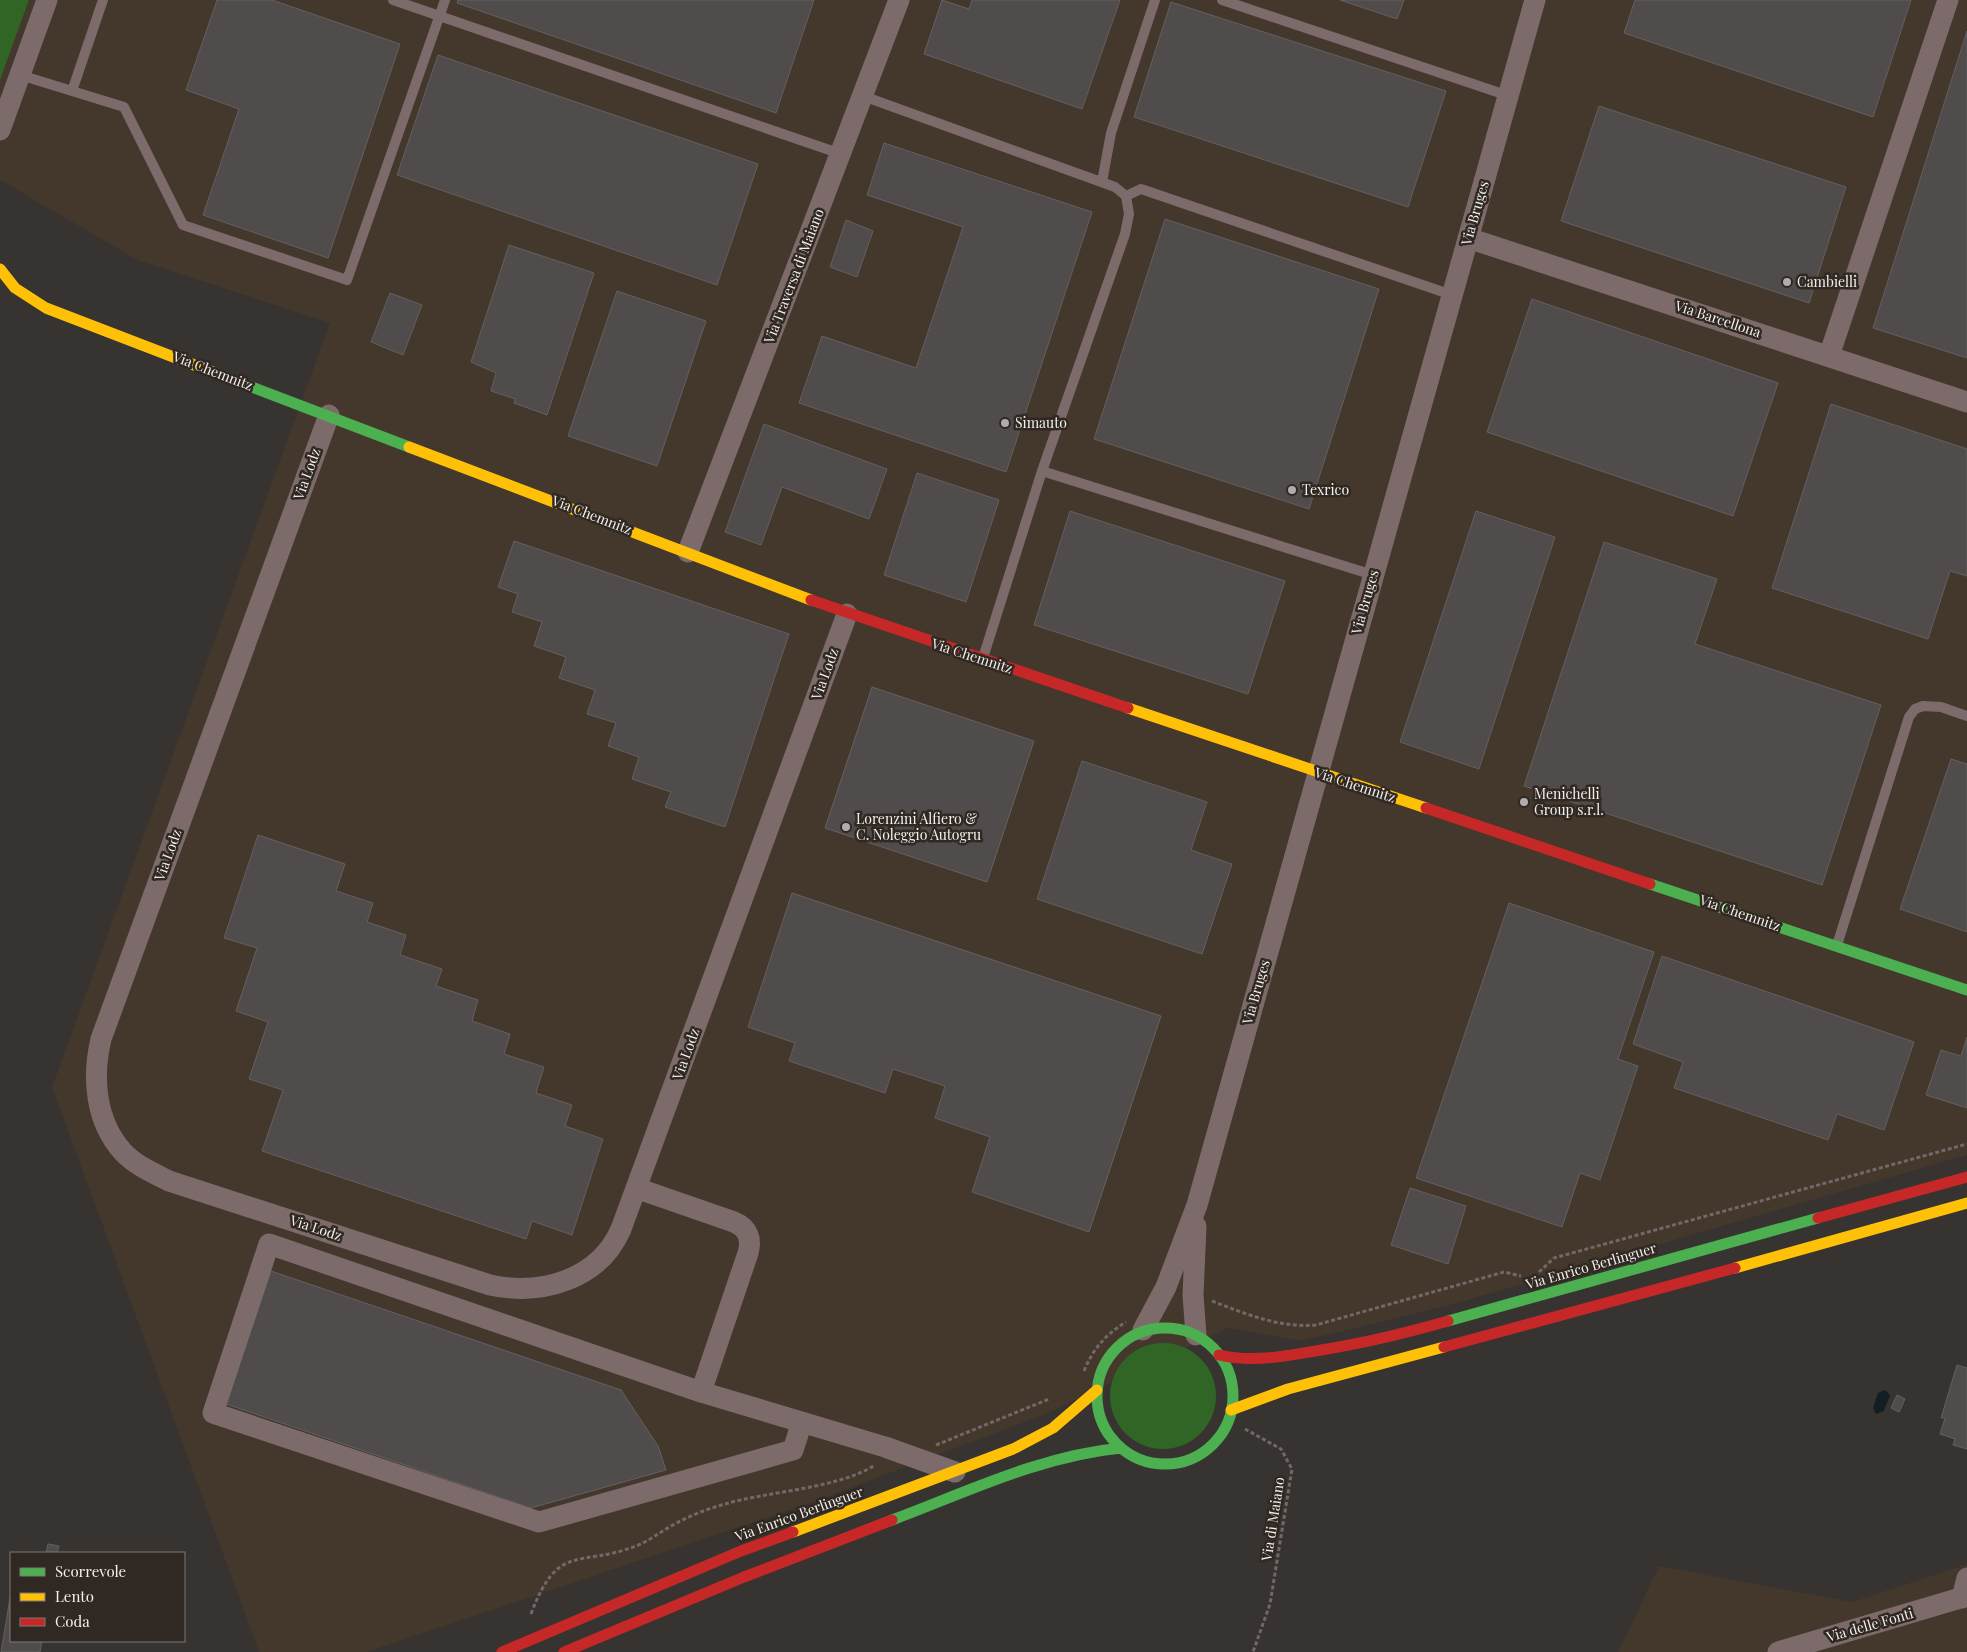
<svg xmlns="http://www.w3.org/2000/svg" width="1967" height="1652" viewBox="0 0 1967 1652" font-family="'Playfair Display',serif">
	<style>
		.industrial { fill: #44372c }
		.green { fill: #316526 }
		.water { fill: #111f25 }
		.building { fill: #4f4c4b; stroke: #636060 }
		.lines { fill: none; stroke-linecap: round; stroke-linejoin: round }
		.path { stroke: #726867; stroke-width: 3; stroke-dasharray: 4 2.5; stroke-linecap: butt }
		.lane { stroke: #7d6b6c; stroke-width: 10 }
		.street { stroke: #7d6b6c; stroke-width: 21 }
		.fast { stroke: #4caf50; stroke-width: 11 }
		.slow { stroke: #ffc107; stroke-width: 11 }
		.jam { stroke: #c62828; stroke-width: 11 }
		.poi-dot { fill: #b2adaa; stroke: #302822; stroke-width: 2 }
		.labels { text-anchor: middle; stroke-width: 5; stroke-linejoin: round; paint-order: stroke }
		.street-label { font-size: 14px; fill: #f4efeb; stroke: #302822 }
		.poi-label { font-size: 14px; fill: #f4efeb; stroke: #302822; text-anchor: start }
	</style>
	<rect width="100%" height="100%" fill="#363330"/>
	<path class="industrial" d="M 29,0 L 1967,0 L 1967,1155 L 1447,1306 L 1301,1341 L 1228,1328 L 1046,1414 L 805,1505 L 367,1652 L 259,1652 L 52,1087 L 330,323 L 137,260 L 0,180 L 0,80 Z
		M 1967,1564 L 1967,1652 L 1618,1652 L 1659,1566 L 1852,1602 Z"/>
	<path class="green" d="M 0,0 L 29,0 L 0,80 Z
		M1110 1396a53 53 0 1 1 106 0a53 53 0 1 1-106 0Z"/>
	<path class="water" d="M 1885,1390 L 1890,1395 L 1884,1411 L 1876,1414 L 1873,1408 L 1878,1393 Z"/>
	<path class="building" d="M 217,0 L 272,0 L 400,44 L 328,258 L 203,215 L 239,109 L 186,90 Z
		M 458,0 L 814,0 L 776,113 L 457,3 Z
		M 942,0 L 969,9 L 972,0 L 1120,0 L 1082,109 L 924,54 Z
		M 1340,0 L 1404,0 L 1397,19 Z
		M 1635,0 L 1911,0 L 1873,117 L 1624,33 Z
		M 1171,2 L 1446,91 L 1408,207 L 1134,117 Z
		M 1967,31 L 1967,358 L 1873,328 Z
		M 438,55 L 758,164 L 717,285 L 397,175 Z
		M 1599,106 L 1846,187 L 1809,303 L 1561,221 Z
		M 884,143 L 1092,212 L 1006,472 L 799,403 L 822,336 L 916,368 L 963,227 L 867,195 Z
		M 1165,219 L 1379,289 L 1309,509 L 1094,439 Z
		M 846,220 L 873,231 L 857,277 L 830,267 Z
		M 509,245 L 594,273 L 547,415 L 514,403 L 515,399 L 491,391 L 496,373 L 471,362 Z
		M 617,291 L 706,321 L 657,466 L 568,436 Z
		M 390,293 L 422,305 L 403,355 L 371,342 Z
		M 1532,299 L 1778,383 L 1733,516 L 1487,432 Z
		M 1831,404 L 1967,449 L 1967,576 L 1950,571 L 1928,639 L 1772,588 Z
		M 764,424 L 887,469 L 869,519 L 782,487 L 761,545 L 725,532 Z
		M 917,473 L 999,500 L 966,602 L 884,575 Z
		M 1070,511 L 1285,581 L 1248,694 L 1034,625 Z
		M 1476,511 L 1555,537 L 1479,769 L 1400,742 Z
		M 514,541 L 789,634 L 725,827 L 665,807 L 671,792 L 632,779 L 639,757 L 608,746 L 616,723 L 587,714 L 595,690 L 559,678 L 566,657 L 534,646 L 542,622 L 512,612 L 518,594 L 498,587 Z
		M 1604,542 L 1717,579 L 1695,644 L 1881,705 L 1822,885 L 1524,786 Z
		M 872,687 L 1034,741 L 987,882 L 825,828 Z
		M 1951,759 L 1967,764 L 1967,932 L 1900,909 Z
		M 1082,761 L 1207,802 L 1191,850 L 1232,864 L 1202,954 L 1037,899 Z
		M 258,835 L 345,864 L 336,891 L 373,903 L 367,922 L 406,935 L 400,955 L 442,969 L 436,986 L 478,1000 L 472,1021 L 510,1034 L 504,1054 L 544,1067 L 536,1093 L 572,1105 L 565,1126 L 603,1139 L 572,1235 L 532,1221 L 526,1239 L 262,1151 L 283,1090 L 249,1079 L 268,1022 L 236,1011 L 257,948 L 224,938 Z
		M 792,893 L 1161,1016 L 1089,1232 L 972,1192 L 990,1137 L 935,1118 L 945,1086 L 893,1069 L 885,1093 L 789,1061 L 795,1043 L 748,1027 Z
		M 1509,903 L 1654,952 L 1618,1059 L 1638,1066 L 1600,1180 L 1580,1173 L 1562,1227 L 1416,1178 Z
		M 1662,956 L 1914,1042 L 1884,1130 L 1837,1114 L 1828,1140 L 1674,1088 L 1683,1062 L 1633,1044 Z
		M 1967,1037 L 1967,1108 L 1926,1095 L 1941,1050 L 1961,1056 Z
		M 1410,1188 L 1466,1206 L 1448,1264 L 1391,1245 Z
		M 271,1271 L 621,1390 L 658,1446 L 666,1470 L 531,1508 L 226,1404 Z
		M 1957,1365 L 1967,1368 L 1967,1449 L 1953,1445 L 1955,1439 L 1940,1434 L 1945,1418 L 1941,1418 Z
		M 1897,1395 L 1905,1399 L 1899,1412 L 1891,1408 Z
		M 48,1544 L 59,1546 L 57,1553 L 46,1553 Z
		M 11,1592 L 11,1641 L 42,1641 L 40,1652 L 1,1652 Z"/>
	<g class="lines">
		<path class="path" d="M 1539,1272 L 1554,1258 L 1967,1144
			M 1212,1301 C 1246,1314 1279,1328 1316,1325 L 1504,1272 L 1521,1276
			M 1084,1371 C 1093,1349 1105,1335 1126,1322
			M 1245,1429 L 1281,1449 L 1292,1469 L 1270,1604 L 1253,1652
			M 936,1445 L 1049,1399
			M 531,1614 C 558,1541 580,1568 636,1546 C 649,1541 660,1532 673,1525 C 689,1516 707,1509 725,1504 C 769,1491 837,1489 875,1465"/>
		<path class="lane" d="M 393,0 L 841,154
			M 1222,0 L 1509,96
			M 20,75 L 124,107 L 183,225 L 347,280 L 445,0
			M 72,91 L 103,0
			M 863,96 L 1115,187 L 1126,196 L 1129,214 L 1125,234 L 1042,471 L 983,658
			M 1102,182 L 1111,133 L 1155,0
			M 1126,196 L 1141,189 L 1452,295
			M 1042,471 L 1373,575
			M 1837,945 L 1909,717 L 1915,709 L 1923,706 L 1941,707 L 1967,716"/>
		<path class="street" d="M 0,130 L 47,0
			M 1468,238 L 1967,402
			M 1829,356 L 1948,0
			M 329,415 L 101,1039 C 92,1077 95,1121 123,1152 C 135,1165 153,1173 169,1181 L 490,1285 C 541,1296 599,1280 621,1229 L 847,614
			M 688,552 L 899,0
			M 636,1188 L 734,1222 C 748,1228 752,1239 748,1253 L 701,1392 L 885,1447 L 955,1472
			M 1196,1226 L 1193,1295 L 1196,1335
			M 1143,1330 L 1166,1287 L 1197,1205 L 1535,0
			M 701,1392 L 269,1244 L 213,1413 L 539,1522 L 793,1450 L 802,1422
			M 1962,1598 L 1967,1578
			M 1778,1652 L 1967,1596"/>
		<path class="fast" d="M 215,373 L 409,447
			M 1650,884 L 1967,990
			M 1448,1321 L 1818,1218
			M1097 1396a68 68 0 1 1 136 0a68 68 0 1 1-136 0Z
			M 892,1520 C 967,1492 1040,1456 1121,1448"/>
		<path class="slow" d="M 0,269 L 15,288 L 46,308 L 215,373
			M 409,447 L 811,600
			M 1128,708 L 1426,808
			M 1735,1268 L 1967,1203
			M 1231,1410 L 1288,1389 L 1444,1347
			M 793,1532 L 1013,1449 L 1053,1428 L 1097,1390"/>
		<path class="jam" d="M 811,600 L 1128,708
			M 1426,808 L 1650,884
			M 1818,1218 L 1967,1177
			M 1444,1347 L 1735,1268
			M 1219,1355 C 1254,1363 1286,1356 1321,1350 C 1365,1343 1406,1333 1448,1321
			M 502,1652 L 741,1551 L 793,1532
			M 564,1652 L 744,1577 L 892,1520"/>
	</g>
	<g class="poi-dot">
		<circle cx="1787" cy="282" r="5"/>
		<circle cx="1005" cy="423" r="5"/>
		<circle cx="1292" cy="490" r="5"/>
		<circle cx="1524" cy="802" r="5"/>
		<circle cx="846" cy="827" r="5"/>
	</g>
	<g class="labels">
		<g class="street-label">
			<text transform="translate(1475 213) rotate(-74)" y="5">Via Bruges</text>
			<text transform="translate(794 276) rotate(-69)" y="5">Via Traversa di Maiano</text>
			<text transform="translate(1718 319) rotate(18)" y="5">Via Barcellona</text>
			<text transform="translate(213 371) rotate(21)" y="5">Via Chemnitz</text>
			<text transform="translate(307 474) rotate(-70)" y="5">Via Lodz</text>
			<text transform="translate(592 515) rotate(21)" y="5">Via Chemnitz</text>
			<text transform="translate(1365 602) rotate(-74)" y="5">Via Bruges</text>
			<text transform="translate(972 656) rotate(18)" y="5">Via Chemnitz</text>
			<text transform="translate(825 674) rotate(-70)" y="5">Via Lodz</text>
			<text transform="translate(1355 785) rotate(18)" y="5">Via Chemnitz</text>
			<text transform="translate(168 855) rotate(-70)" y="5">Via Lodz</text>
			<text transform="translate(1740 913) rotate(19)" y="5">Via Chemnitz</text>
			<text transform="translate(1256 992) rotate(-74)" y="5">Via Bruges</text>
			<text transform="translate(686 1054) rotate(-70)" y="5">Via Lodz</text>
			<text transform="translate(316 1228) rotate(18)" y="5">Via Lodz</text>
			<text transform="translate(1591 1266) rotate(-16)" y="5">Via Enrico Berlinguer</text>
			<text transform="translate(799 1514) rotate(-20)" y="5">Via Enrico Berlinguer</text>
			<text transform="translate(1273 1519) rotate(-81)" y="5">Via di Maiano</text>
			<text transform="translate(1870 1625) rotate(-16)" y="5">Via delle Fonti</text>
		</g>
		<g class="poi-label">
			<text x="1797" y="287">Cambielli</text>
			<text x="1015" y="428">Simauto</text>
			<text x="1302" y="495">Texrico</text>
			<text x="1534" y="799">Menichelli<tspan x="1534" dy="16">Group s.r.l.</tspan></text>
			<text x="856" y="824">Lorenzini Alfiero &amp;<tspan x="856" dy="16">C. Noleggio Autogru</tspan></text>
		</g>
	</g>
	<rect x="10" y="1552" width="175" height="90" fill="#302822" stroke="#7e7872"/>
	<rect x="20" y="1568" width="25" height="8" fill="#4caf50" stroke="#7e7872"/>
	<text x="55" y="1577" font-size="15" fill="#f4efeb">Scorrevole</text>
	<rect x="20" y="1593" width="25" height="8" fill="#ffc107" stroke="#7e7872"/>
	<text x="55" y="1602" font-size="15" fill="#f4efeb">Lento</text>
	<rect x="20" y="1618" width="25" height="8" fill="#c62828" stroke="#7e7872"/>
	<text x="55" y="1627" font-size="15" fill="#f4efeb">Coda</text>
</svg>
